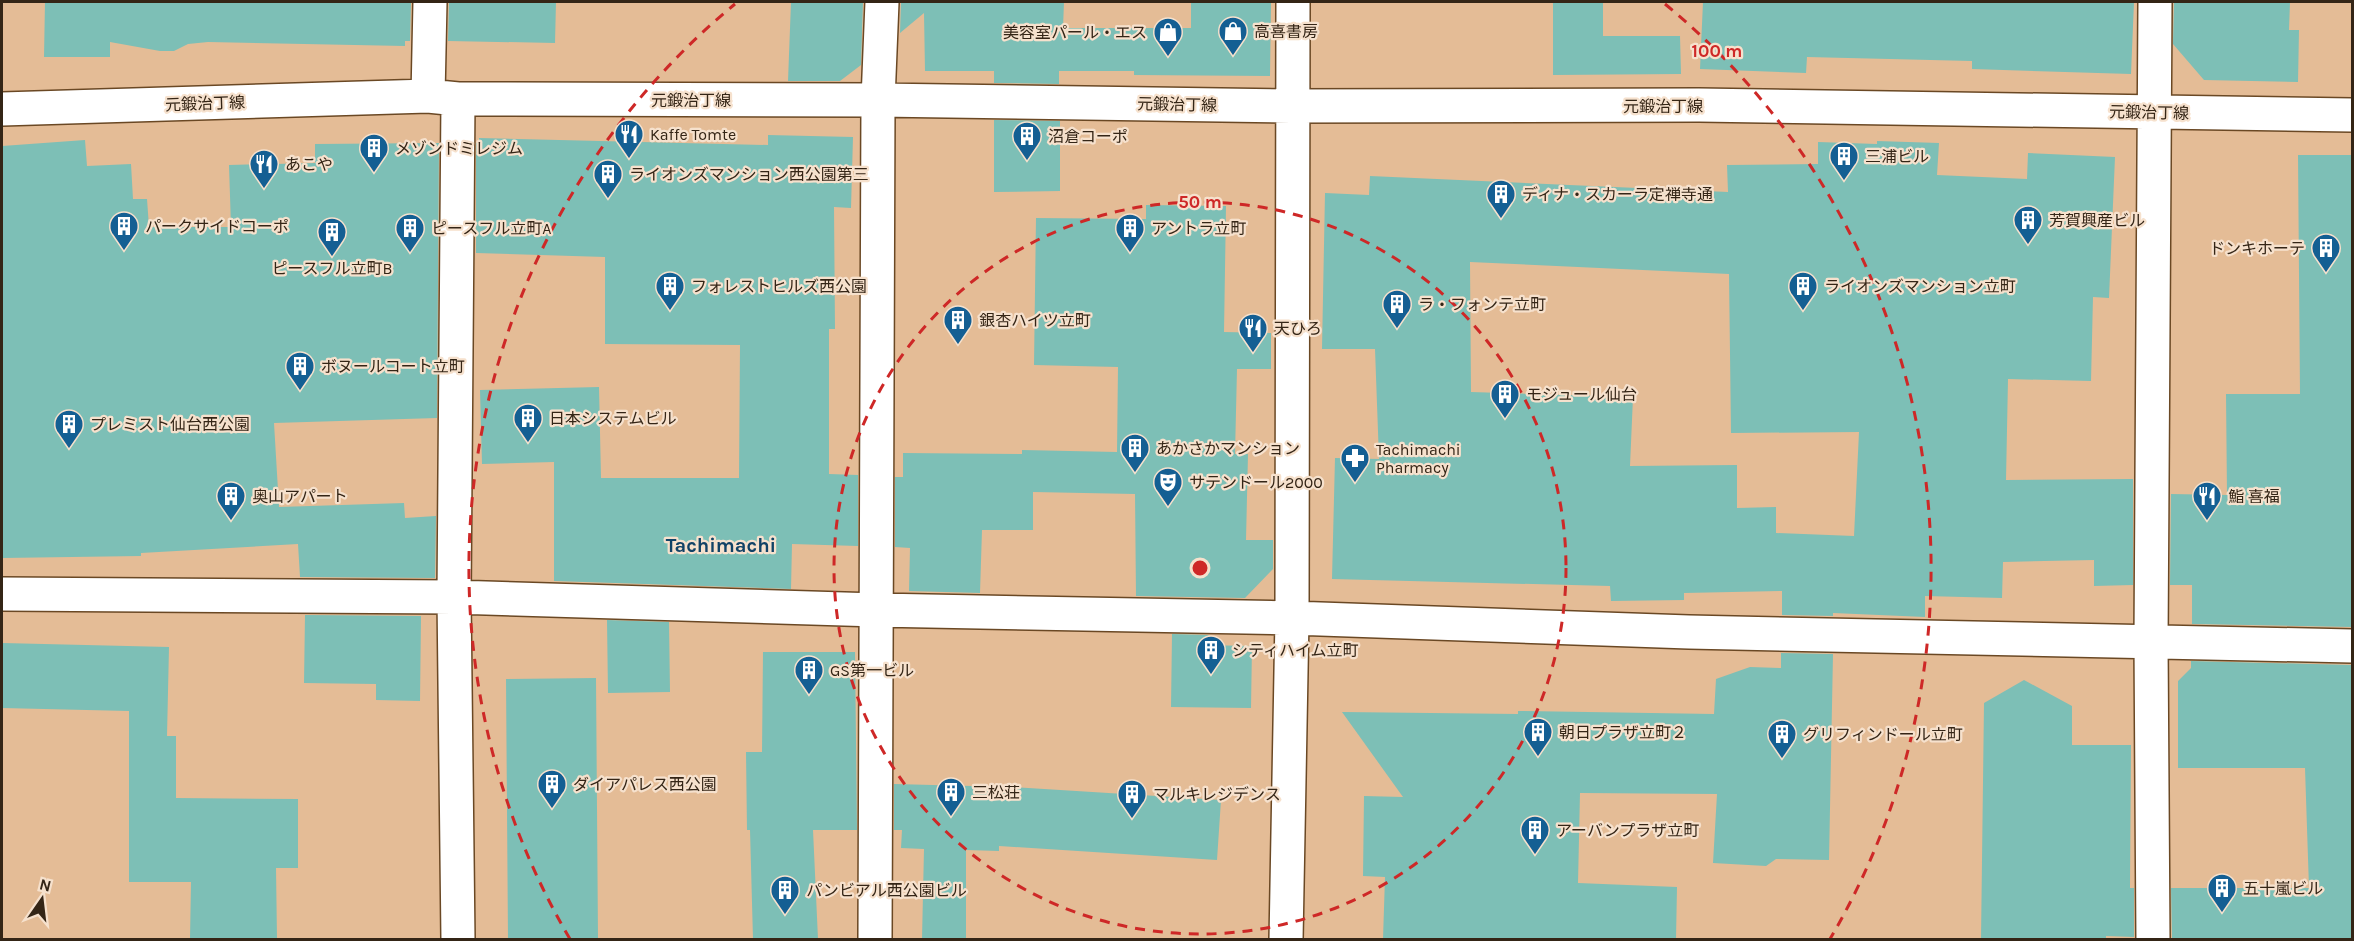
<svg xmlns="http://www.w3.org/2000/svg" width="2354" height="941" viewBox="0 0 2354 941" font-family="Karla,'Noto Sans JP',sans-serif">
	<style>
		.building { fill: #7dbfb6; fill-rule: evenodd }
		.lines { fill: none; stroke-linecap: round; stroke-linejoin: round }
		.street-casing { stroke: #6a4824; stroke-width: 36 }
		.street { stroke: #fff; stroke-width: 33 }
		.ring { fill: none; stroke: #ce2827; stroke-width: 3; stroke-dasharray: 10 8 }
		.labels { text-anchor: middle; stroke-width: 4.5; stroke-linejoin: round; paint-order: stroke }
		.poi-label { font-size: 16px; fill: #342516; stroke: #f6e1cd; text-anchor: start }
		.street-label { font-size: 16px; fill: #342516; stroke: #f6e1cd }
		.quarter-label { font-size: 20px; font-weight: bold; fill: #104266; stroke: #f6e1cd }
		.centre { fill: #ce2827; stroke: #f6e1cd; stroke-width: 3 }
		.ring-label { font-size: 18px; text-anchor: middle; font-weight: bold; fill: #ce2827; stroke: #f6e1cd; stroke-width: 4.5; stroke-linejoin: round; paint-order: stroke }
	</style>
	<rect width="100%" height="100%" fill="#e4bc96"/>
	<path class="building" d="M 45,2 L 411,2 L 410,41 L 405,41 L 405,46 L 208,42 L 188,44 L 174,51 L 160,51 L 110,42 L 110,57 L 44,57 Z
		M 449,2 L 556,2 L 555,43 L 448,41 Z
		M 791,2 L 863,2 L 861,65 L 840,81 L 788,81 Z
		M 901,2 L 1064,2 L 1063,28 L 1191,28 L 1191,2 L 1271,2 L 1270,76 L 1134,75 L 1134,71 L 1059,71 L 1059,84 L 994,83 L 994,71 L 925,71 L 924,13 L 900,33 Z
		M 1553,2 L 1603,2 L 1603,36 L 1680,36 L 1681,74 L 1553,75 Z
		M 1703,2 L 2134,2 L 2131,74 L 1972,69 L 1972,61 L 1807,57 L 1806,73 L 1700,69 Z
		M 2174,2 L 2290,2 L 2289,30 L 2299,30 L 2298,82 L 2204,80 L 2173,44 Z
		M 994,120 L 1060,121 L 1060,191 L 994,192 Z
		M 768,135 L 853,137 L 851,208 L 834,207 L 835,329 L 829,329 L 829,474 L 858,475 L 858,546 L 792,544 L 791,589 L 554,581 L 554,462 L 482,464 L 480,390 L 599,387 L 601,478 L 739,478 L 740,345 L 605,344 L 605,257 L 476,253 L 476,143 L 479,143 L 479,138 L 768,145 Z
		M 85,140 L 87,166 L 131,164 L 133,199 L 147,199 L 149,227 L 231,227 L 229,165 L 315,163 L 315,144 L 439,143 L 437,418 L 274,423 L 279,507 L 404,503 L 405,518 L 436,516 L 435,578 L 300,577 L 298,544 L 141,553 L 141,556 L 2,558 L 2,146 Z
		M 1877,141 L 1939,143 L 1937,175 L 2027,179 L 2028,153 L 2115,157 L 2109,298 L 2093,297 L 2091,381 L 2008,379 L 2006,480 L 2133,479 L 2133,585 L 2094,586 L 2094,560 L 2003,562 L 2002,598 L 1925,596 L 1925,617 L 1833,613 L 1833,616 L 1782,615 L 1782,591 L 1684,593 L 1684,600 L 1611,601 L 1610,586 L 1332,579 L 1335,458 L 1379,459 L 1375,349 L 1322,349 L 1325,193 L 1369,195 L 1370,176 L 1728,192 L 1727,165 L 1818,164 L 1818,142 L 1877,144 ZM 1470,262 L 1729,274 L 1731,433 L 1859,432 L 1854,536 L 1776,533 L 1776,507 L 1737,508 L 1737,465 L 1630,466 L 1633,397 L 1471,392 Z
		M 2298,155 L 2352,155 L 2352,627 L 2192,624 L 2192,585 L 2170,585 L 2171,494 L 2227,495 L 2226,394 L 2300,394 Z
		M 1146,205 L 1226,206 L 1224,332 L 1271,333 L 1271,369 L 1237,369 L 1235,454 L 1248,454 L 1246,540 L 1273,540 L 1273,569 L 1245,598 L 1136,596 L 1135,494 L 1033,492 L 1033,530 L 982,530 L 980,593 L 909,591 L 910,548 L 895,547 L 895,477 L 903,477 L 903,453 L 1022,454 L 1022,450 L 1117,452 L 1118,367 L 1034,365 L 1036,218 L 1146,219 Z
		M 305,615 L 421,616 L 420,701 L 376,700 L 376,684 L 304,683 Z
		M 607,620 L 669,622 L 670,692 L 608,693 Z
		M 1172,634 L 1209,635 L 1199,645 L 1252,646 L 1251,708 L 1171,707 Z
		M 2,643 L 169,647 L 167,736 L 176,736 L 176,798 L 298,799 L 298,868 L 276,868 L 277,939 L 190,939 L 191,882 L 129,882 L 129,711 L 2,708 Z
		M 763,652 L 855,652 L 857,830 L 813,830 L 818,939 L 753,939 L 750,830 L 747,830 L 746,752 L 762,752 Z
		M 1781,653 L 1833,654 L 1829,860 L 1776,859 L 1766,866 L 1713,863 L 1717,794 L 1580,793 L 1578,883 L 1677,887 L 1676,939 L 1383,939 L 1385,877 L 1363,876 L 1364,796 L 1403,797 L 1342,712 L 1518,714 L 1518,711 L 1714,714 L 1716,679 L 1750,667 L 1781,668 Z
		M 2191,661 L 2352,665 L 2352,939 L 2172,938 L 2171,888 L 2309,888 L 2305,768 L 2178,768 L 2178,681 L 2191,668 Z
		M 596,678 L 598,939 L 508,939 L 506,679 Z
		M 2024,680 L 2072,706 L 2072,745 L 2131,745 L 2130,888 L 2134,888 L 2134,937 L 2106,936 L 2106,939 L 1981,939 L 1984,703 Z
		M 894,784 L 1011,787 L 1221,800 L 1217,860 L 999,846 L 999,851 L 966,850 L 966,939 L 922,939 L 924,849 L 901,848 L 902,830 L 894,830 Z"/>
	<g class="lines">
		<g class="street-casing">
			<path id="street" d="M 428,96 L 430,2
				M 458,99 L 454,597 L 458,940
				M 2,109 L 428,96 L 458,99 L 878,100 L 1291,106 L 1699,105 L 2352,115
				M 2,594 L 454,597 L 877,610 L 1292,618 L 1689,632 L 2352,646
				M 875,940 L 878,100 L 882,2
				M 1286,940 L 1292,618 L 1293,2
				M 2153,940 L 2151,642 L 2155,2"/>
		</g>
		<use href="#street" class="street"/>
	</g>
	<g class="ring">
		<circle cx="1200" cy="568" r="366"/>
		<path d="M570 939A731 731 0 0 1 735 4M1665 4A731 731 0 0 1 1830 939"/>
	</g>
	<defs>
		<g id="shop-pin" transform="scale(1.5)"><path d="M0 17L-7.5 6A9.5 9.5 0 1 1 7.5 6Z" fill="#145f93" stroke="#f6e1cd"/><path d="M-5-2.5h2.3a2.7 3.5 0 0 1 5.4 0H5L5.5 6h-11ZM-1.5-2.5h3a1.5 2.3 0 0 0-3 0Z" fill="#fff"/></g>
		<g id="restaurant-pin" transform="scale(1.5)"><path d="M0 17L-7.5 6A9.5 9.5 0 1 1 7.5 6Z" fill="#145f93" stroke="#f6e1cd"/><path d="M-5-6h1v4h1v-4h1v4h1v-4h1v5L-1.5 .5V6h-2V.5L-5-1ZM5-6V6H3V1.5H1.5Q1.5-4 5-6Z" fill="#fff"/></g>
		<g id="building-pin" transform="scale(1.5)"><path d="M0 17L-7.5 6A9.5 9.5 0 1 1 7.5 6Z" fill="#145f93" stroke="#f6e1cd"/><path d="M-4-6H4V6H1V3H-1V6H-4ZM-2.5-4.3h1.7v1.8h-1.7ZM.8-4.3h1.7v1.8H.8ZM-2.5-1h1.7V.8h-1.7ZM.8-1h1.7V.8H.8Z" fill="#fff"/></g>
		<g id="pharmacy-pin" transform="scale(1.5)"><path d="M0 17L-7.5 6A9.5 9.5 0 1 1 7.5 6Z" fill="#145f93" stroke="#f6e1cd"/><path d="M-2-6h4v4h4v4h-4v4h-4v-4h-4v-4h4Z" fill="#fff"/></g>
		<g id="theatre-pin" transform="scale(1.5)"><path d="M0 17L-7.5 6A9.5 9.5 0 1 1 7.5 6Z" fill="#145f93" stroke="#f6e1cd"/><path d="M-5-5.5Q0-4 5-5.5V0Q5 5 0 6Q-5 5-5 0ZM-3.3-2.5H-1v1.5H-3.3ZM1-2.5H3.3v1.5H1ZM-2.8 1Q0 5.5 2.8 1Z" fill="#fff"/></g>
	</defs>
	<g fill-rule="evenodd">
		<use href="#shop-pin" x="1233" y="31"/>
		<use href="#shop-pin" x="1168" y="32"/>
		<use href="#restaurant-pin" x="629" y="134"/>
		<use href="#building-pin" x="1027" y="136"/>
		<use href="#building-pin" x="374" y="148"/>
		<use href="#building-pin" x="1844" y="156"/>
		<use href="#restaurant-pin" x="264" y="164"/>
		<use href="#building-pin" x="608" y="174"/>
		<use href="#building-pin" x="1501" y="194"/>
		<use href="#building-pin" x="2028" y="220"/>
		<use href="#building-pin" x="124" y="226"/>
		<use href="#building-pin" x="410" y="228"/>
		<use href="#building-pin" x="1130" y="228"/>
		<use href="#building-pin" x="332" y="232"/>
		<use href="#building-pin" x="2326" y="248"/>
		<use href="#building-pin" x="670" y="286"/>
		<use href="#building-pin" x="1803" y="286"/>
		<use href="#building-pin" x="1397" y="304"/>
		<use href="#building-pin" x="958" y="320"/>
		<use href="#restaurant-pin" x="1253" y="328"/>
		<use href="#building-pin" x="300" y="366"/>
		<use href="#building-pin" x="1505" y="394"/>
		<use href="#building-pin" x="528" y="418"/>
		<use href="#building-pin" x="69" y="424"/>
		<use href="#building-pin" x="1135" y="448"/>
		<use href="#pharmacy-pin" x="1355" y="458"/>
		<use href="#theatre-pin" x="1168" y="482"/>
		<use href="#building-pin" x="231" y="496"/>
		<use href="#restaurant-pin" x="2207" y="496"/>
		<use href="#building-pin" x="1211" y="650"/>
		<use href="#building-pin" x="809" y="670"/>
		<use href="#building-pin" x="1538" y="732"/>
		<use href="#building-pin" x="1782" y="734"/>
		<use href="#building-pin" x="552" y="784"/>
		<use href="#building-pin" x="951" y="792"/>
		<use href="#building-pin" x="1132" y="794"/>
		<use href="#building-pin" x="1535" y="830"/>
		<use href="#building-pin" x="2222" y="888"/>
		<use href="#building-pin" x="785" y="890"/>
	</g>
	<g class="labels">
		<g class="poi-label">
			<text x="1254" y="37">高喜書房</text>
			<text x="1147" y="38" text-anchor="end">美容室パール・エス</text>
			<text x="650" y="140">Kaffe Tomte</text>
			<text x="1048" y="142">沼倉コーポ</text>
			<text x="395" y="154">メゾンドミレジム</text>
			<text x="1865" y="162">三浦ビル</text>
			<text x="285" y="170">あこや</text>
			<text x="629" y="180">ライオンズマンション西公園第三</text>
			<text x="1522" y="200">ディナ・スカーラ定禅寺通</text>
			<text x="2049" y="226">芳賀興産ビル</text>
			<text x="145" y="232">パークサイドコーポ</text>
			<text x="431" y="234">ピースフル立町A</text>
			<text x="1151" y="234">アントラ立町</text>
			<text x="2305" y="254" text-anchor="end">ドンキホーテ</text>
			<text x="332" y="274" text-anchor="middle">ピースフル立町B</text>
			<text x="691" y="292">フォレストヒルズ西公園</text>
			<text x="1824" y="292">ライオンズマンション立町</text>
			<text x="1418" y="310">ラ・フォンテ立町</text>
			<text x="979" y="326">銀杏ハイツ立町</text>
			<text x="1274" y="334">天ひろ</text>
			<text x="321" y="372">ボヌールコート立町</text>
			<text x="1526" y="400">モジュール仙台</text>
			<text x="549" y="424">日本システムビル</text>
			<text x="90" y="430">プレミスト仙台西公園</text>
			<text x="1156" y="454">あかさかマンション</text>
			<text x="1376" y="455">Tachimachi<tspan x="1376" dy="18">Pharmacy</tspan></text>
			<text x="1189" y="488">サテンドール2000</text>
			<text x="252" y="502">奥山アパート</text>
			<text x="2228" y="502">鮨 喜福</text>
			<text x="1232" y="656">シティハイム立町</text>
			<text x="830" y="676">GS第一ビル</text>
			<text x="1559" y="738">朝日プラザ立町２</text>
			<text x="1803" y="740">グリフィンドール立町</text>
			<text x="573" y="790">ダイアパレス西公園</text>
			<text x="972" y="798">三松荘</text>
			<text x="1153" y="800">マルキレジデンス</text>
			<text x="1556" y="836">アーバンプラザ立町</text>
			<text x="2243" y="894">五十嵐ビル</text>
			<text x="806" y="896">パンビアル西公園ビル</text>
		</g>
		<g class="street-label">
			<text x="691" y="106">元鍛治丁線</text>
			<text transform="translate(205 103) rotate(-2)" y="6">元鍛治丁線</text>
			<text transform="translate(1177 104) rotate(1)" y="6">元鍛治丁線</text>
			<text x="1663" y="112">元鍛治丁線</text>
			<text transform="translate(2149 112) rotate(1)" y="6">元鍛治丁線</text>
		</g>
		<g class="quarter-label">
			<text x="721" y="552">Tachimachi</text>
		</g>
	</g>
	<circle cx="1200" cy="568" r="9" class="centre"/>
	<g class="ring-label">
		<text x="1717" y="57">100 m</text>
		<text x="1200" y="208">50 m</text>
	</g>
	<rect width="2354" height="941" fill="none" stroke="#342516" stroke-width="6"/>
	<g transform="translate(42 899) rotate(14)" stroke="#f6e1cd" stroke-width="4.5" paint-order="stroke">
	<path d="M0-4.5L10 22L0 15L-10 22Z" fill="#342516"/>
	<text y="-9" font-size="16" font-weight="bold" text-anchor="middle" fill="#342516">N</text>
	</g>
</svg>
